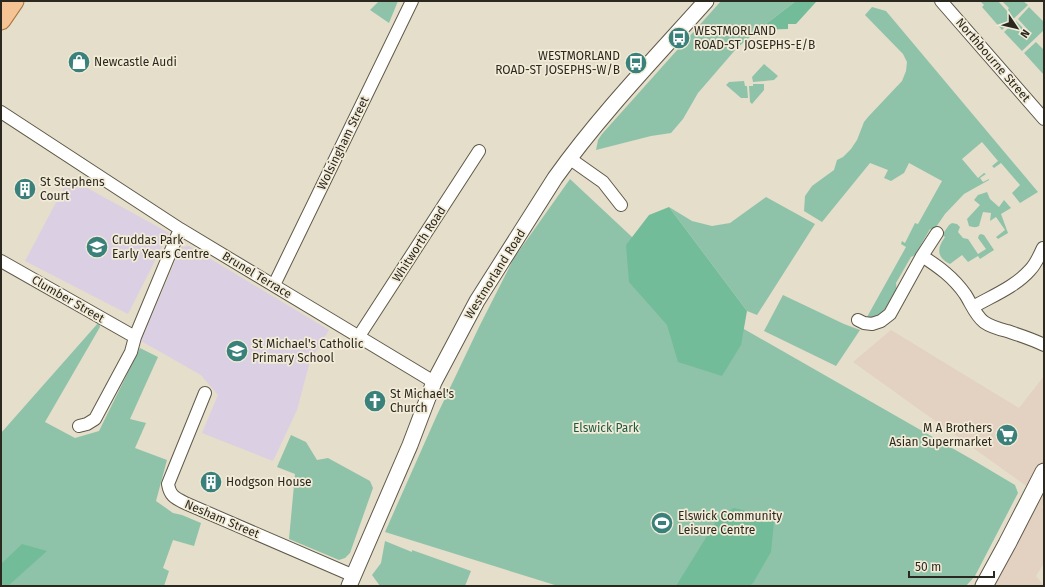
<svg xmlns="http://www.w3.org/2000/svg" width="1045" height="587" viewBox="0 0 1045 587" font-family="'Fira Sans',sans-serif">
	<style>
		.commercial { fill: #e3d1c1 }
		.education { fill: #dbcfe3 }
		.green { fill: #8fc3a9 }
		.forest { fill: #72bc99 }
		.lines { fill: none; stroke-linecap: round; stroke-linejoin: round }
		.minor-casing { stroke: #5f5948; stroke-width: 14 }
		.tertiary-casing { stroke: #5f5948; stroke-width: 17 }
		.secondary-casing { stroke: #5f5948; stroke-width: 19 }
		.primary-casing { stroke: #a8743f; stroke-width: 21 }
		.minor { stroke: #fff; stroke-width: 12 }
		.tertiary { stroke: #fff; stroke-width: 15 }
		.secondary { stroke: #fff; stroke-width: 17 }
		.primary { stroke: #f4c495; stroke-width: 19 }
		.labels { text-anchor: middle; stroke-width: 3.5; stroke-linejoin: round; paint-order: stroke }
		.poi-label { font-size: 12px; fill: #2b2820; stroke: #f2ebd7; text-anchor: start }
		.street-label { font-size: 12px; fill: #2b2820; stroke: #f2ebd7 }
		.park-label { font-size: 12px; fill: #1e5840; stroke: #f2ebd7 }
	</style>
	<rect width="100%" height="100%" fill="#e5deca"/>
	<path class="commercial" d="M 891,330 L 1019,408 L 1044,376 L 1044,502 L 1042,507 L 1044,509 L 1044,563 L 1036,576 L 1044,586 L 993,586 L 1039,495 L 853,362 Z"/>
	<path class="education" d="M 69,178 L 169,233 L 128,314 L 25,261 Z
		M 189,246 L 329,330 L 310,361 L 297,410 L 273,461 L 202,433 L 218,395 L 201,375 L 141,341 L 181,247 Z"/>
	<path class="green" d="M 379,1 L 398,1 L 389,23 L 370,10 Z
		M 721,1 L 796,1 L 758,30 L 736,49 L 698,93 L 683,119 L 671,133 L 651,136 L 596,150 L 598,140 L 602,134 Z
		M 980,1 L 998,1 L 1007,11 L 1009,8 L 1002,1 L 1023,1 L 1028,5 L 1002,30 L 982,7 L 984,5 Z
		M 872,7 L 886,11 L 1038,192 L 1020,203 L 1012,193 L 1020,185 L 1001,163 L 994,168 L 992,166 L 998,161 L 982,142 L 962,159 L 978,178 L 984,173 L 986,174 L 980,178 L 983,182 L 989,179 L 989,180 L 964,194 L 945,214 L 934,230 L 930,229 L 915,255 L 911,257 L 896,283 L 897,293 L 888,313 L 871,319 L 867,317 L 906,247 L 901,244 L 902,241 L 905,243 L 915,223 L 918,224 L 942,181 L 909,163 L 904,173 L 891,181 L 884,178 L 888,170 L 870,163 L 822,222 L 804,211 L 805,196 L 812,186 L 834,170 L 837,160 L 843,157 L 851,149 L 857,140 L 864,122 L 868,117 L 902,81 L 906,71 L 907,62 L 903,54 L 865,15 Z
		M 1029,7 L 1044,22 L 1044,30 L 1022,51 L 1004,32 L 1016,21 L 1028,33 L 1030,32 L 1018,19 Z
		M 1036,42 L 1044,50 L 1044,75 L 1024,53 Z
		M 764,64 L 778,76 L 774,80 L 753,82 L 752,77 Z
		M 744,81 L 745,86 L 747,86 L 748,98 L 741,98 L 726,85 L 729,82 Z
		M 753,84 L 764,84 L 764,90 L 752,104 L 750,102 L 749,86 L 753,86 Z
		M 570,179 L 709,309 L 973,460 L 1015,485 L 1018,493 L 975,576 L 966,586 L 558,586 L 385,532 L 437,415 L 480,325 L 514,258 Z
		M 987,192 L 990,199 L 999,207 L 1004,200 L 1011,208 L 1001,214 L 1008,233 L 998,239 L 996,237 L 1005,230 L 996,217 L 990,221 L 991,213 L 983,212 L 979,226 C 975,228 973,227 969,226 L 967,219 L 980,205 L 974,200 L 978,195 Z
		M 766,197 L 815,224 L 757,315 L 747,311 L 669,207 L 692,221 L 712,226 L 730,223 Z
		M 952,223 L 957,224 L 960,227 L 958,232 L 963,238 L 968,239 L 978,254 L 986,249 L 978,238 L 979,235 L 981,234 L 984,235 L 994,250 L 980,259 L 978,256 L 968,262 L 962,255 L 950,264 C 936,257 937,248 945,237 L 942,235 L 949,225 Z
		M 783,295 L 844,324 L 860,330 L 836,366 L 764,331 Z
		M 99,322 L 100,327 L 45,422 L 75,438 L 99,431 L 140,348 L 158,357 L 130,419 L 146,423 L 135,448 L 167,460 L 156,501 L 173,513 L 182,515 L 201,523 L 194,546 L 173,540 L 163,568 L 169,571 L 164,586 L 1,586 L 1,433 Z
		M 291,435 L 306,442 L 317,460 L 328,458 L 370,481 L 373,488 L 350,553 L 345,558 L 339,560 L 289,539 L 295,474 L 277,467 Z
		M 385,541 L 412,552 L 412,550 L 471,571 L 465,586 L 380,586 L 372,575 L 381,563 Z"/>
	<path class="forest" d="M 796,1 L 824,1 L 816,2 L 796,24 L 788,24 L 788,29 L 758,30 Z
		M 669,207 L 747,311 L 741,345 L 722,376 L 678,362 L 667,325 L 629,282 L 626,245 L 649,215 Z
		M 734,508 L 755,513 L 774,522 L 771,552 L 753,583 L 749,586 L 676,586 L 720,515 Z
		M 22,544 L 47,551 L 8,586 L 5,586 L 1,583 L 1,564 Z"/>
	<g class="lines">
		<g class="minor-casing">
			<path id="minor" d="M 941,1 L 1044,119
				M 1,112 L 180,229 L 434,382
				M 569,158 L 603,182 L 621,205
				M 937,233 L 922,256 C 939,267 953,277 965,294 C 971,303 975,315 984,322 C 991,327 999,329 1007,331 C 1019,335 1032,339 1044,345
				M 1,261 L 135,337 L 180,229
				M 274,285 L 412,1
				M 973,307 C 992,296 1015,287 1030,270 C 1036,264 1039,256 1043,248
				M 858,320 L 864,323 L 872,324 L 881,321 L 890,314 L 922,256
				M 359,336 L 479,151
				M 205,393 L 168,484 C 170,496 175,498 185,503 L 354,576
				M 79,426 L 87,424 L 95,419 L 131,352 L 135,337"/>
		</g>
		<g class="tertiary-casing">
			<path id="tertiary" d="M 349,586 L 410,445 L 434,382 L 477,301 L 555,178 C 600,115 654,59 706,1"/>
		</g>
		<g class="secondary-casing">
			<path id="secondary" d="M 984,586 L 1007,544 L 1044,472"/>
		</g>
		<g class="primary-casing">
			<path id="primary" d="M 1,20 L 14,1"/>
		</g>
		<use href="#minor" class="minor"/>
		<use href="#tertiary" class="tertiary"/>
		<use href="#secondary" class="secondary"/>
		<use href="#primary" class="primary"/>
	</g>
	<defs>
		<g id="bus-disc" transform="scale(1.15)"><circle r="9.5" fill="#3a817b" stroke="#f2ebd7"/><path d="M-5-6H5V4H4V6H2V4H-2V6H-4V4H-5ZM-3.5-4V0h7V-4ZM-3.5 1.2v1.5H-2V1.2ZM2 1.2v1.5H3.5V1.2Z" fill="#fff"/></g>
		<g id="shop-disc" transform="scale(1.15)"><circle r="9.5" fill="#3a817b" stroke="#f2ebd7"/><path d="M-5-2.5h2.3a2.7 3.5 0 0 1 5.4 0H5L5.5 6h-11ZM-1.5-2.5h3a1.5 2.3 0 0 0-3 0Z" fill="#fff"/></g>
		<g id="building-disc" transform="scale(1.15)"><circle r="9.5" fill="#3a817b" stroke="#f2ebd7"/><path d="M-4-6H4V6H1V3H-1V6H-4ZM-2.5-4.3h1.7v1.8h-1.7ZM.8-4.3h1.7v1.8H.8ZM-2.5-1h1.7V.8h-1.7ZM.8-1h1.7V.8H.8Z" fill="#fff"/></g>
		<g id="school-disc" transform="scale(1.15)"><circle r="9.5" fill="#3a817b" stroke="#f2ebd7"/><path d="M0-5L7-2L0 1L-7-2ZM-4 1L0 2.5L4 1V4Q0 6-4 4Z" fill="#fff"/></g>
		<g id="church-disc" transform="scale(1.15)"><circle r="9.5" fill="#3a817b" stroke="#f2ebd7"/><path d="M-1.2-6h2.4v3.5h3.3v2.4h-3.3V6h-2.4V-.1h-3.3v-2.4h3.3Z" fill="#fff"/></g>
		<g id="supermarket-disc" transform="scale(1.15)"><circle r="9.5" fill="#3a817b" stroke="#f2ebd7"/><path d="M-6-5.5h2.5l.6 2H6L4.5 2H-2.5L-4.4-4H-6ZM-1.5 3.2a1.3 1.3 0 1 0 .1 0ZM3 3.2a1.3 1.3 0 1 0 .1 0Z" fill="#fff"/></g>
		<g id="stadium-disc" transform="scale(1.15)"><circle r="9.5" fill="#3a817b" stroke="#f2ebd7"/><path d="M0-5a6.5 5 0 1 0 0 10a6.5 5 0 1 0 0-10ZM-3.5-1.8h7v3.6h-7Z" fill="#fff"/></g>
	</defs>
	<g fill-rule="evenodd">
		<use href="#bus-disc" x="679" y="38"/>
		<use href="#shop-disc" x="79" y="62"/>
		<use href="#bus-disc" x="636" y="63"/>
		<use href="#building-disc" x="25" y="189"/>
		<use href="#school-disc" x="97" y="247"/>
		<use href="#school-disc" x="237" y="351"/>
		<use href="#church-disc" x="375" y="401"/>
		<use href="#supermarket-disc" x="1007" y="435"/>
		<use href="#building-disc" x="211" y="482"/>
		<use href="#stadium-disc" x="662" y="523"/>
	</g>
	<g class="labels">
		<g class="poi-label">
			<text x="694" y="35">WESTMORLAND<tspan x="694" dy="14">ROAD-ST JOSEPHS-E/B</tspan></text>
			<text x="620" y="60" text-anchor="end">WESTMORLAND<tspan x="620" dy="14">ROAD-ST JOSEPHS-W/B</tspan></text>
			<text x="94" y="66">Newcastle Audi</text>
			<text x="40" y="186">St Stephens<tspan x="40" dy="14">Court</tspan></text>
			<text x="112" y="244">Cruddas Park<tspan x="112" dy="14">Early Years Centre</tspan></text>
			<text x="252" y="348">St Michael's Catholic<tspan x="252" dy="14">Primary School</tspan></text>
			<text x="390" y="398">St Michael's<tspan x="390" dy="14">Church</tspan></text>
			<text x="992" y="432" text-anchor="end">M A Brothers<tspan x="992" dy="14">Asian Supermarket</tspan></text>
			<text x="226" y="486">Hodgson House</text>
			<text x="678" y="520">Elswick Community<tspan x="678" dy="14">Leisure Centre</tspan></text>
		</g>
		<g class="street-label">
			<text transform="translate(993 60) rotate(49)" y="4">Northbourne Street</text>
			<text transform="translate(343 143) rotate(-64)" y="4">Wolsingham Street</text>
			<text transform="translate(419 244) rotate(-57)" y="4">Whitworth Road</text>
			<text transform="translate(495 274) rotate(-58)" y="4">Westmorland Road</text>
			<text transform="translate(257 275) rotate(31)" y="4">Brunel Terrace</text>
			<text transform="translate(68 299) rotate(30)" y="4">Clumber Street</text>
			<text transform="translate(222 519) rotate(23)" y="4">Nesham Street</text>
		</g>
		<g class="park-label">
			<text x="606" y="432">Elswick Park</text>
		</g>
	</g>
	<rect width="1045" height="587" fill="none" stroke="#2b2820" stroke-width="4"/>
	<g transform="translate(1017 28) rotate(125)" stroke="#f2ebd7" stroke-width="3" paint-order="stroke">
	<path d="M0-3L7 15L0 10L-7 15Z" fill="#2b2820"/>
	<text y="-6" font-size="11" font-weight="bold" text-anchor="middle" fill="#2b2820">N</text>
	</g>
	<path d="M909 571v6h85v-6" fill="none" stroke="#2b2820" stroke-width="2"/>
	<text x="915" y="571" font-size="12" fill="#2b2820" stroke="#f2ebd7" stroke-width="3" paint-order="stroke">50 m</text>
</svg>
